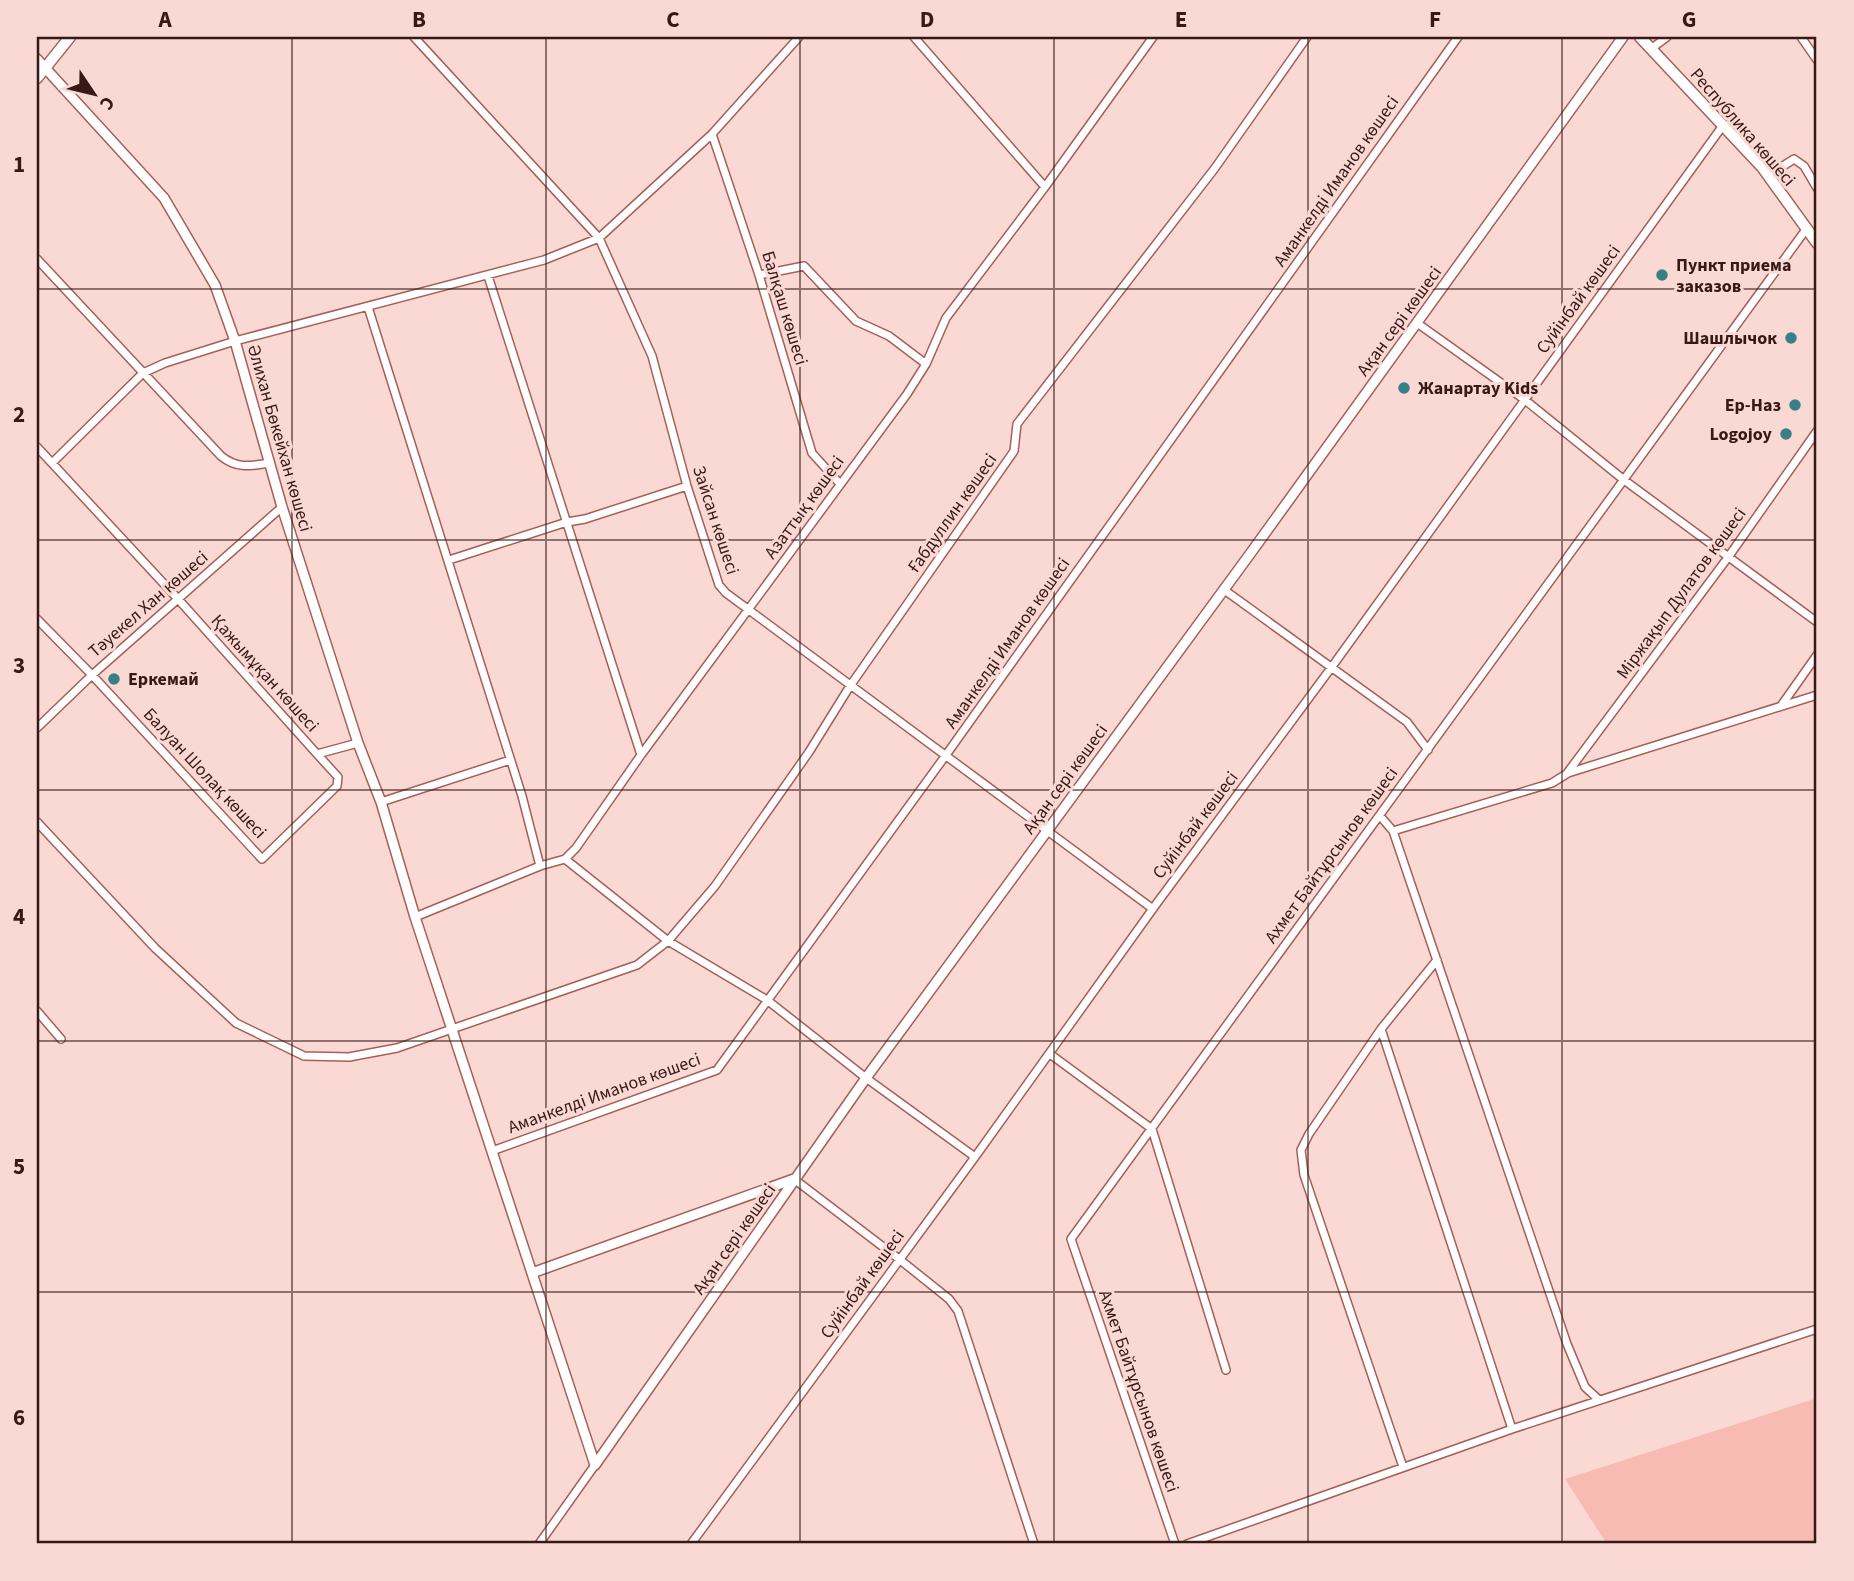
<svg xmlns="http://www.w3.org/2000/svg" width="1854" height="1581" viewBox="0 0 1854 1581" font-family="'Source Sans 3',sans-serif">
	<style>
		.green { fill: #f7bbb3 }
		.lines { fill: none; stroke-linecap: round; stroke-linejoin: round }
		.minor-casing { stroke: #a65f57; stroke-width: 10 }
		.tertiary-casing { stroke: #a65f57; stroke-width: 12 }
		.secondary-casing { stroke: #a65f57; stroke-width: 13 }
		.minor { stroke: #fff; stroke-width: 7 }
		.tertiary { stroke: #fff; stroke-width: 9 }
		.secondary { stroke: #fff; stroke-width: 10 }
		.grid { fill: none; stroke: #371916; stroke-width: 2; stroke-opacity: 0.55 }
		.poi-dot { fill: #387f88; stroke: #fad9d4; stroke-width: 2.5 }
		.labels { text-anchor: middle; stroke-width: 6; stroke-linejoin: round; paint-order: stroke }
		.street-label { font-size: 18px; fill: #371916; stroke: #fad9d4 }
		.poi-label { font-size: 18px; font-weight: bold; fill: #371916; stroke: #fad9d4; text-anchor: start }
		.neatline { fill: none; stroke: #371916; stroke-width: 2.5 }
		.grid-label { font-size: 23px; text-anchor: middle; font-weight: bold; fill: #371916 }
	</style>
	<rect width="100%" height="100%" fill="#fad9d4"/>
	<path class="green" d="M 1817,1398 L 1817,1544 L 1607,1544 L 1565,1479 Z"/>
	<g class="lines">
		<g class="minor-casing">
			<path id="minor" d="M 414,37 L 599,238 L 652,356 L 687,486 L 719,585 L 726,593 L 1153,909
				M 914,37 L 1045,187
				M 1801,37 L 1817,60
				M 1652,48 L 1667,37
				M 712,134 L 759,275 L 812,453 L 840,484
				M 1769,175 L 1794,159 L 1804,166 L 1817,188
				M 37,259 L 221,456 C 237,469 250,466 270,463
				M 759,275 L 804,266 L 856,321 L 889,336 L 926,364
				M 488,276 L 641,755
				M 368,307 L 522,796 L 540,866
				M 1417,323 L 1525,400 L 1624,480 L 1817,622
				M 37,447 L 178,599 L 317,754 L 358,743
				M 52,463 L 143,373 L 165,363 L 235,341 L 544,260 L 599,238 L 712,134 L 799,37
				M 449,560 L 567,522 L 585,519 L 687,486
				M 1223,589 L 1407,722 L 1428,750
				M 37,619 L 92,675 L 262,859 L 337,786 L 338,777 L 317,754
				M 1781,706 L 1817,655
				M 37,728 L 92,675 L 282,507
				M 1568,772 L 1729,556 L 1817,431
				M 381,802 L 510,760
				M 1380,816 L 1393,831 L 1552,783 L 1568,773 L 1817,695
				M 37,822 L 155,948 L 236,1023 L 304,1056 L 349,1057 L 397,1048 L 637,965 L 668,941 L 715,886 L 809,752 L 850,686 L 1014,451 L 1017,424 L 1215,168 L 1307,37
				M 1393,831 L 1567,1344 L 1585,1387 L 1599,1400
				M 565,859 L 668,941 L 767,1000 L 866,1078 L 975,1157
				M 415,917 L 540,866 L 565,859 L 576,848 L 641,755 L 907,394 L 926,364 L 946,318 L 1045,187 L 1153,37
				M 37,1011 L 61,1039
				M 1381,1029 L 1512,1429
				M 1050,1054 L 1152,1129 L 1226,1370
				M 492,1151 L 717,1070 L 946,755 L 1458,37
				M 794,1179 L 899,1259 L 949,1299 L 958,1311 L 1034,1544
				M 1403,1467 L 1304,1175 L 1301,1150 L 1309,1134 L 1381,1029 L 1437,960
				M 539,1544 L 595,1465
				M 691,1544 L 975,1157 L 1157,903 L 1331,668 L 1724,124
				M 1175,1544 L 1071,1239 L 1807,228
				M 1187,1544 L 1512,1429 L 1817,1329"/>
		</g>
		<g class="tertiary-casing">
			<path id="tertiary" d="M 37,59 L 164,198 L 215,285 L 235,341 L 282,507 L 358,743 L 381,802 L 415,917 L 595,1465
				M 532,1273 L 794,1179
				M 595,1465 L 866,1078 L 1250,554 L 1623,37"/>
		</g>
		<g class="secondary-casing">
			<path id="secondary" d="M 1640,37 L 1762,167 L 1817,243
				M 37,78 L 70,37"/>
		</g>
		<use href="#minor" class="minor"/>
		<use href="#tertiary" class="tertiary"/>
		<use href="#secondary" class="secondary"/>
	</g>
	<path class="grid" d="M 292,37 L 292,1544M 546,37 L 546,1544M 800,37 L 800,1544M 1054,37 L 1054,1544M 1308,37 L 1308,1544M 1562,37 L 1562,1544M 37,289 L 1817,289M 37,540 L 1817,540M 37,790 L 1817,790M 37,1041 L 1817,1041M 37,1292 L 1817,1292"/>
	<g class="poi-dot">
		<circle cx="1662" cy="275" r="7"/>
		<circle cx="1791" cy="338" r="7"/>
		<circle cx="1404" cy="388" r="7"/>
		<circle cx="1795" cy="405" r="7"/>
		<circle cx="1786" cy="434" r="7"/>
		<circle cx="114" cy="679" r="7"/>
	</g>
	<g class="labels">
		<g class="street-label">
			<text transform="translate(1743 127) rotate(49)" y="6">Республика көшесі</text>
			<text transform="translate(1336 181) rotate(-55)" y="6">Аманкелді Иманов көшесі</text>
			<text transform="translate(1578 299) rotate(-54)" y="6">Суйінбай көшесі</text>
			<text transform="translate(785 308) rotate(73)" y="6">Балқаш көшесі</text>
			<text transform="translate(1399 321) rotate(-54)" y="6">Ақан сері көшесі</text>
			<text transform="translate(280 438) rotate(74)" y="6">Әлихан Бөкейхан көшесі</text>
			<text transform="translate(804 507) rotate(-54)" y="6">Азаттық көшесі</text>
			<text transform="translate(952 513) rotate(-55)" y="6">Ғабдуллин көшесі</text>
			<text transform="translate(716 520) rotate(72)" y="6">Зайсан көшесі</text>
			<text transform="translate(1681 593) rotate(-54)" y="6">Міржақып Дулатов көшесі</text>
			<text transform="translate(148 604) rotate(-41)" y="6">Тәуекел Хан көшесі</text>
			<text transform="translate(1007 643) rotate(-55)" y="6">Аманкелді Иманов көшесі</text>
			<text transform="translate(265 673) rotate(48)" y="6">Қажымұқан көшесі</text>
			<text transform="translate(205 773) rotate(47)" y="6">Балуан Шолақ көшесі</text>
			<text transform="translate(1065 779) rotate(-54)" y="6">Ақан сері көшесі</text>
			<text transform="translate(1195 825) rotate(-53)" y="6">Суйінбай көшесі</text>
			<text transform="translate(1331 855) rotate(-54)" y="6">Ахмет Байтұрсынов көшесі</text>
			<text transform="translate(604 1093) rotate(-20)" y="6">Аманкелді Иманов көшесі</text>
			<text transform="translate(734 1239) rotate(-55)" y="6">Ақан сері көшесі</text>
			<text transform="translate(862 1284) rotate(-54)" y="6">Суйінбай көшесі</text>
			<text transform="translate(1139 1391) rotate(71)" y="6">Ахмет Байтұрсынов көшесі</text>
		</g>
		<g class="poi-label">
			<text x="1676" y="271">Пункт приема<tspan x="1676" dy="21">заказов</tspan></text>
			<text x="1777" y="344" text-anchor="end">Шашлычок</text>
			<text x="1418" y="394">Жанартау Kids</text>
			<text x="1781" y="411" text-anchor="end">Ер-Наз</text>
			<text x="1772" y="440" text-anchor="end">Logojoy</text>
			<text x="128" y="685">Еркемай</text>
		</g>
	</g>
	<rect width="1854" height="1581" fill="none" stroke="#fad9d4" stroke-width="77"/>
	<g transform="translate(94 94) rotate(125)" stroke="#fad9d4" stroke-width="5" paint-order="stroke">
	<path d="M0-5L12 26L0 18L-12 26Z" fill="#371916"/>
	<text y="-10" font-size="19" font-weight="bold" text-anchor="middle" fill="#371916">С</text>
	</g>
	<rect x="38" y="38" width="1777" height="1504" class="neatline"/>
	<g class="grid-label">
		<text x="165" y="27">A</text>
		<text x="419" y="27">B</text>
		<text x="673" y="27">C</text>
		<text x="927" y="27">D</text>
		<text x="1181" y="27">E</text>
		<text x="1435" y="27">F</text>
		<text x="1689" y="27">G</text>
		<text x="19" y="172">1</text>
		<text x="19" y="422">2</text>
		<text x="19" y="673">3</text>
		<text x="19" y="924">4</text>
		<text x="19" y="1174">5</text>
		<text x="19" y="1425">6</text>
	</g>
</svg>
